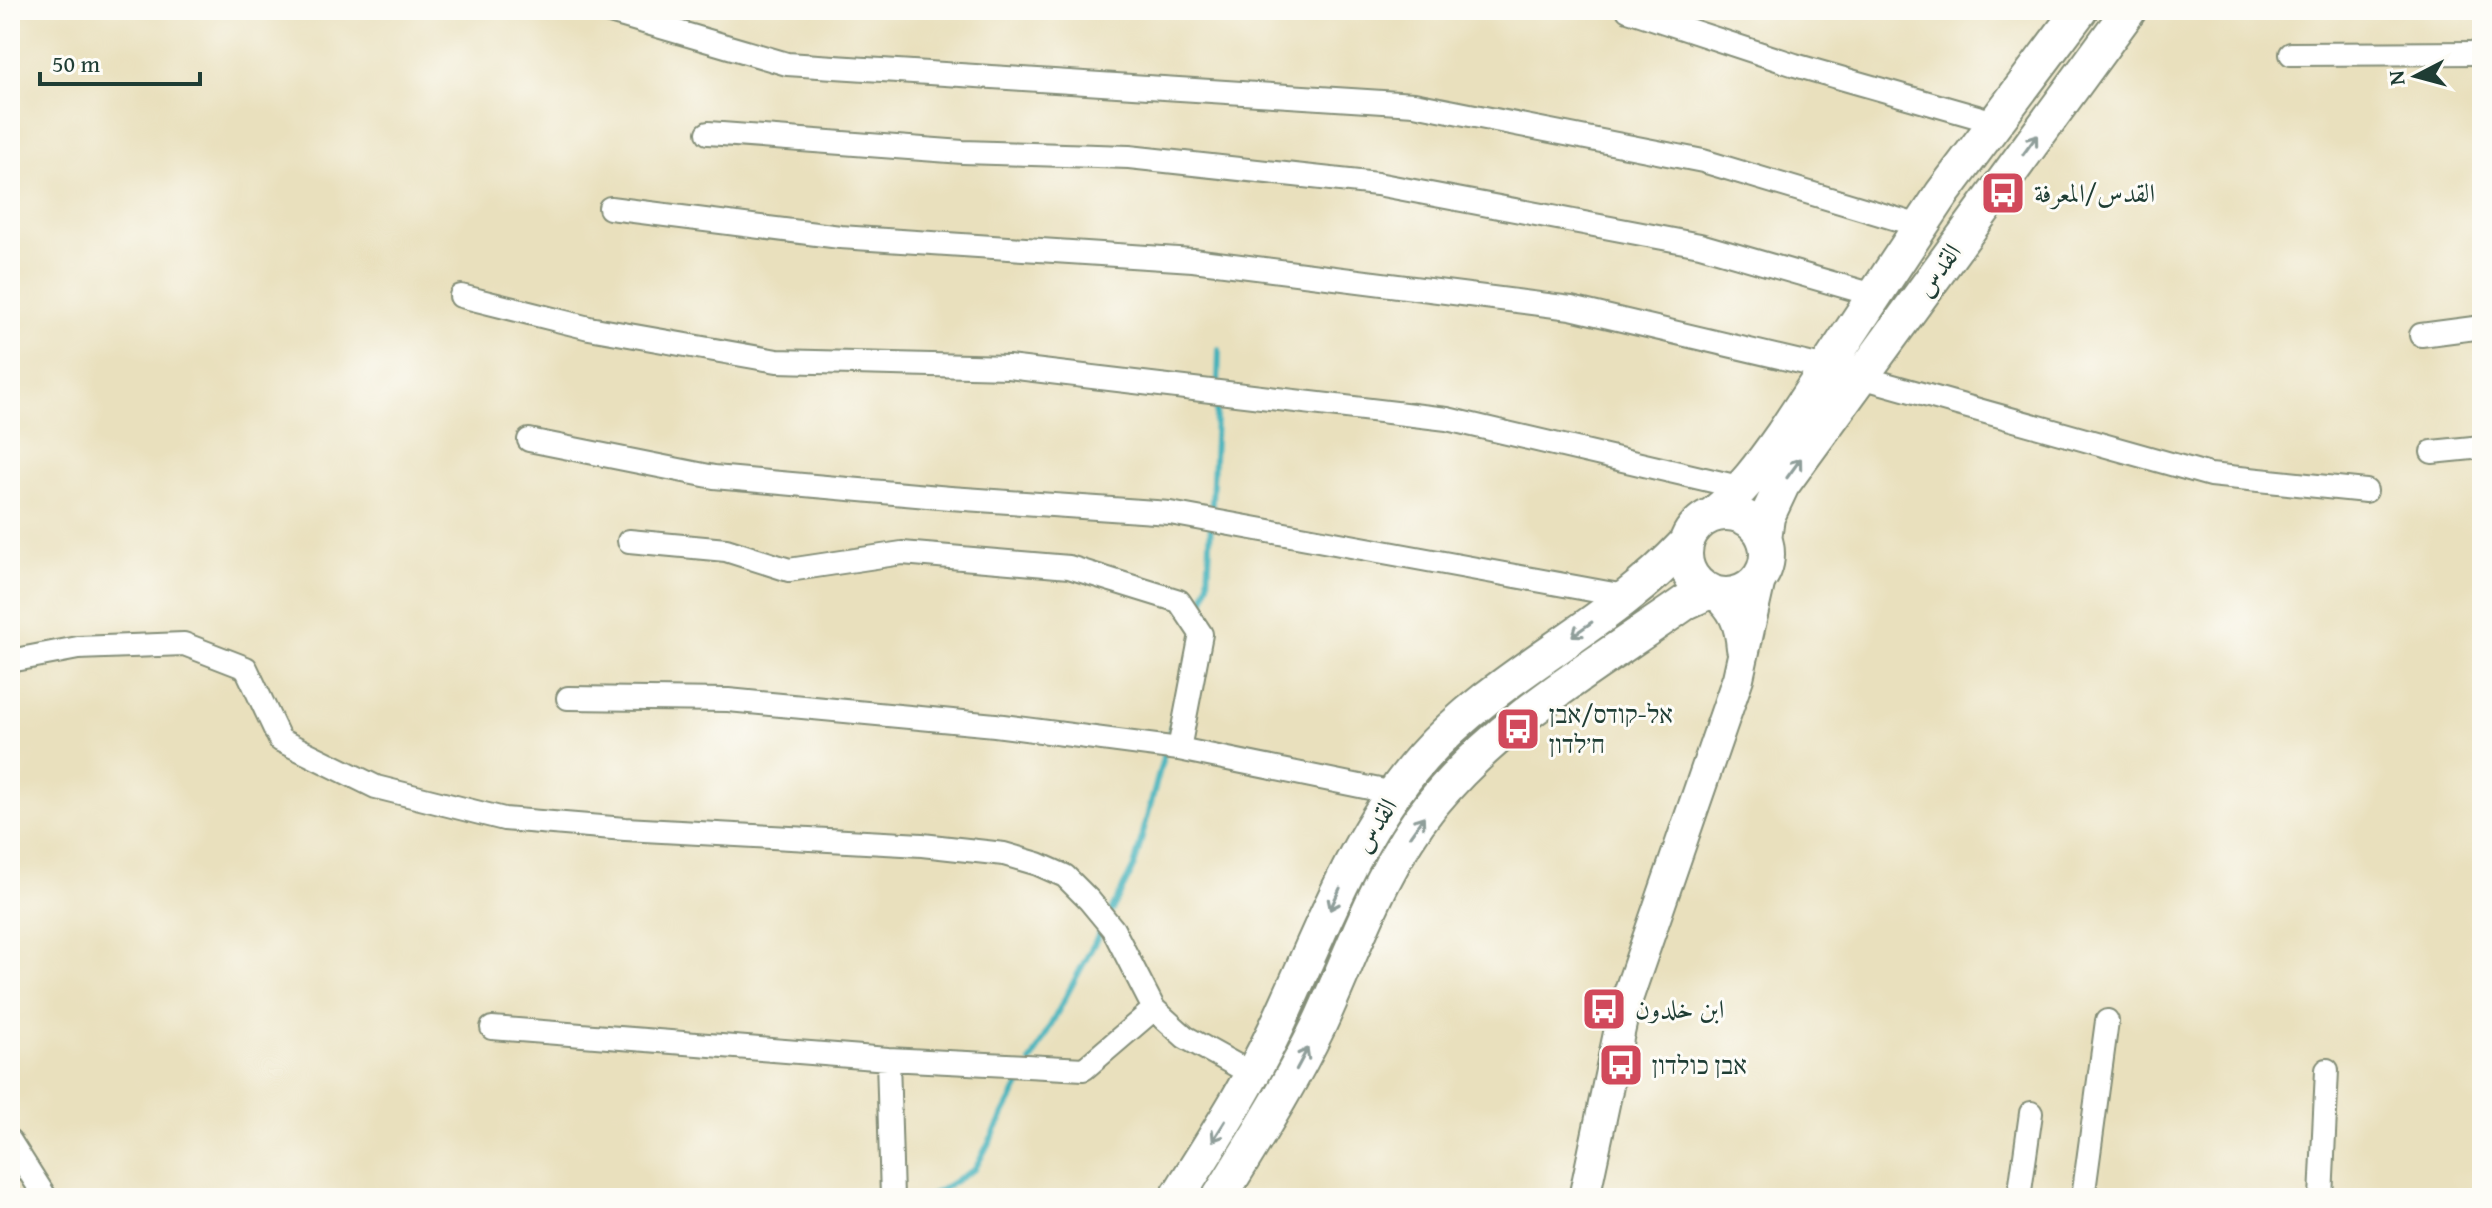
<svg xmlns="http://www.w3.org/2000/svg" width="2492" height="1208" viewBox="0 0 2492 1208" font-family="'Gentium Book Plus',Amiri,'Frank Ruhl Libre',serif">
	<style>
		.lines { fill: none; stroke-linecap: round; stroke-linejoin: round }
		.stream { stroke: #41b1ba; stroke-width: 6 }
		.street-casing { stroke: #848e78; stroke-width: 26 }
		.secondary-casing { stroke: #848e78; stroke-width: 34 }
		.primary-casing { stroke: #848e78; stroke-width: 38 }
		.street { stroke: #fff; stroke-width: 22 }
		.secondary { stroke: #fff; stroke-width: 30 }
		.primary { stroke: #fff; stroke-width: 34 }
		.oneway { stroke: #8f9e9a }
		.labels { text-anchor: middle; stroke-width: 6; stroke-linejoin: round; paint-order: stroke }
		.poi-label { font-size: 26px; fill: #1f3d34; stroke: #fdfcf7; text-anchor: start }
		.street-label { font-size: 26px; fill: #1f3d34; stroke: #fdfcf7 }
	</style>
	<rect width="100%" height="100%" fill="#fdfcf7"/>
	<filter id="ink" filterUnits="userSpaceOnUse"><feTurbulence type="fractalNoise" baseFrequency=".0125" numOctaves="2"/><feDisplacementMap in="SourceGraphic" scale="16" xChannelSelector="R" yChannelSelector="G"/><feConvolveMatrix kernelMatrix="1 2 1 2 8 2 1 2 1" color-interpolation-filters="sRGB"/></filter>
	<filter id="wash" filterUnits="userSpaceOnUse"><feTurbulence type="fractalNoise" baseFrequency=".006" numOctaves="4" result="noise"/><feDisplacementMap in="SourceGraphic" scale="32" xChannelSelector="R" yChannelSelector="G"/><feGaussianBlur stdDeviation="1.8" result="paint"/><feColorMatrix in="noise" values="0 0 0 0 0 0 0 0 0 0 0 0 0 0 0 0 0 1.4 0 .05"/><feComposite in="paint" operator="in"/></filter>
	<g filter="url(#wash)">
		<rect width="100%" height="100%" fill="#e9e0bd"/>
		<g class="lines">
			<path class="stream" d="M 1218,385 L 1219,349
				M 1199,620 L 1208,584 L 1217,397
				M 1108,917 L 1134,867 L 1178,701
				M 1031,1062 L 1103,927
				M 927,1198 L 975,1169 L 1026,1072"/>
		</g>
	</g>
	<g filter="url(#ink)">
		<g class="lines">
			<g class="street-casing">
				<path id="street" d="M 603,10 L 787,64 L 1414,104 L 1703,161 L 1920,226
					M 1628,10 L 1795,65 L 1995,122
					M 2291,54 L 2482,53
					M 708,133 L 963,152 L 1129,157 L 1377,184 L 1700,245 L 1874,295
					M 610,208 L 840,237 L 1193,260 L 1571,308 L 1826,368
					M 461,296 L 589,328 L 777,361 L 1008,367 L 1447,419 L 1743,488
					M 2421,335 L 2482,327
					M 1861,377 L 2210,475 L 2366,491
					M 529,440 L 714,477 L 950,498 L 1170,513 L 1630,597
					M 2432,452 L 2482,447
					M 629,541 L 726,550 L 789,570 L 902,553 L 1069,567 L 1179,601 L 1201,634 L 1179,749
					M 10,661 L 78,648 L 184,644 L 246,668 L 280,740 L 376,787 L 504,819 L 625,829 L 922,845 L 1004,854 L 1038,864 L 1065,876 L 1089,900 L 1113,929 L 1154,1009 L 1185,1037 L 1252,1074
					M 568,698 L 728,700 L 995,725 L 1179,749 L 1394,793
					M 492,1028 L 888,1059 L 1084,1069 L 1154,1009
					M 888,1059 L 892,1198
					M 10,1141 L 46,1198
					M 2019,1198 L 2031,1113
					M 2083,1198 L 2107,1021
					M 2321,1198 L 2327,1070"/>
			</g>
			<g class="secondary-casing">
				<path id="secondary" d="M 1716,594 C 1734,609 1740,624 1742,648
					M 1584,1198 L 1625,1005 L 1738,678 L 1761,575"/>
			</g>
			<g class="primary-casing">
				<path id="primary" d="M1685 554a41 41 0 1 1 82 0a41 41 0 1 1-82 0Z
					M 1714,514 C 1742,491 1762,464 1783,434 L 1942,194 L 2080,10
					M 1764,539 L 1767,517 L 1782,485 L 2129,10
					M 1177,1198 C 1211,1143 1247,1089 1275,1030 C 1319,937 1353,836 1422,758 C 1498,672 1607,628 1685,544
					M 1219,1198 C 1254,1141 1290,1085 1319,1025 C 1354,950 1379,870 1431,805 C 1501,719 1597,665 1686,602 L 1710,591"/>
			</g>
			<use href="#street" class="street"/>
			<use href="#secondary" class="secondary"/>
			<use href="#primary" class="primary"/>
		</g>
		<defs><path id="oneway-shaft" d="M-6 0H5M1.5-3L5.5 0L1.5 3" fill="none" stroke-width="1.6" stroke-linecap="round" stroke-linejoin="round" transform="scale(2)"/></defs>
		<g class="oneway">
			<use href="#oneway-shaft" transform="translate(2030 145) rotate(-54)"/>
			<use href="#oneway-shaft" transform="translate(1794 468) rotate(-54)"/>
			<use href="#oneway-shaft" transform="translate(1582 629) rotate(145)"/>
			<use href="#oneway-shaft" transform="translate(1417 826) rotate(-55)"/>
			<use href="#oneway-shaft" transform="translate(1335 899) rotate(115)"/>
			<use href="#oneway-shaft" transform="translate(1302 1059) rotate(-62)"/>
			<use href="#oneway-shaft" transform="translate(1219 1131) rotate(122)"/>
		</g>
	</g>
	<defs>
		<g id="bus-square" transform="scale(2.3)"><rect x="-9" y="-9" width="18" height="18" rx="4" fill="#d1495b" stroke="#fdfcf7"/><path d="M-5-6H5V4H4V6H2V4H-2V6H-4V4H-5ZM-3.5-4V0h7V-4ZM-3.5 1.2v1.5H-2V1.2ZM2 1.2v1.5H3.5V1.2Z" fill="#fff"/></g>
	</defs>
	<g fill-rule="evenodd">
		<use href="#bus-square" x="2003" y="193"/>
		<use href="#bus-square" x="1518" y="729"/>
		<use href="#bus-square" x="1604" y="1009"/>
		<use href="#bus-square" x="1621" y="1065"/>
	</g>
	<g class="labels">
		<g class="poi-label">
			<text x="2034" y="202">القدس/المعرفة</text>
			<text x="1549" y="723">אל-קודס/אבן<tspan x="1549" dy="30">ח׳לדון</tspan></text>
			<text x="1635" y="1018">ابن خلدون</text>
			<text x="1652" y="1074">אבן כולדון</text>
		</g>
		<g class="street-label">
			<text transform="translate(1938 270) rotate(-54)" y="9">القدس</text>
			<text transform="translate(1375 825) rotate(-58)" y="9">القدس</text>
		</g>
	</g>
	<rect width="2492" height="1208" fill="none" stroke="#fdfcf7" stroke-width="40"/>
	<g transform="translate(2416 76) rotate(264)" stroke="#fdfcf7" stroke-width="6" paint-order="stroke">
	<path d="M0-6L14 30L0 20L-14 30Z" fill="#1f3d34"/>
	<text y="-12" font-size="22" font-weight="bold" text-anchor="middle" fill="#1f3d34">N</text>
	</g>
	<path d="M40 72v12h160v-12" fill="none" stroke="#1f3d34" stroke-width="4"/>
	<text x="52" y="72" font-size="24" fill="#1f3d34" stroke="#fdfcf7" stroke-width="6" paint-order="stroke">50 m</text>
</svg>
